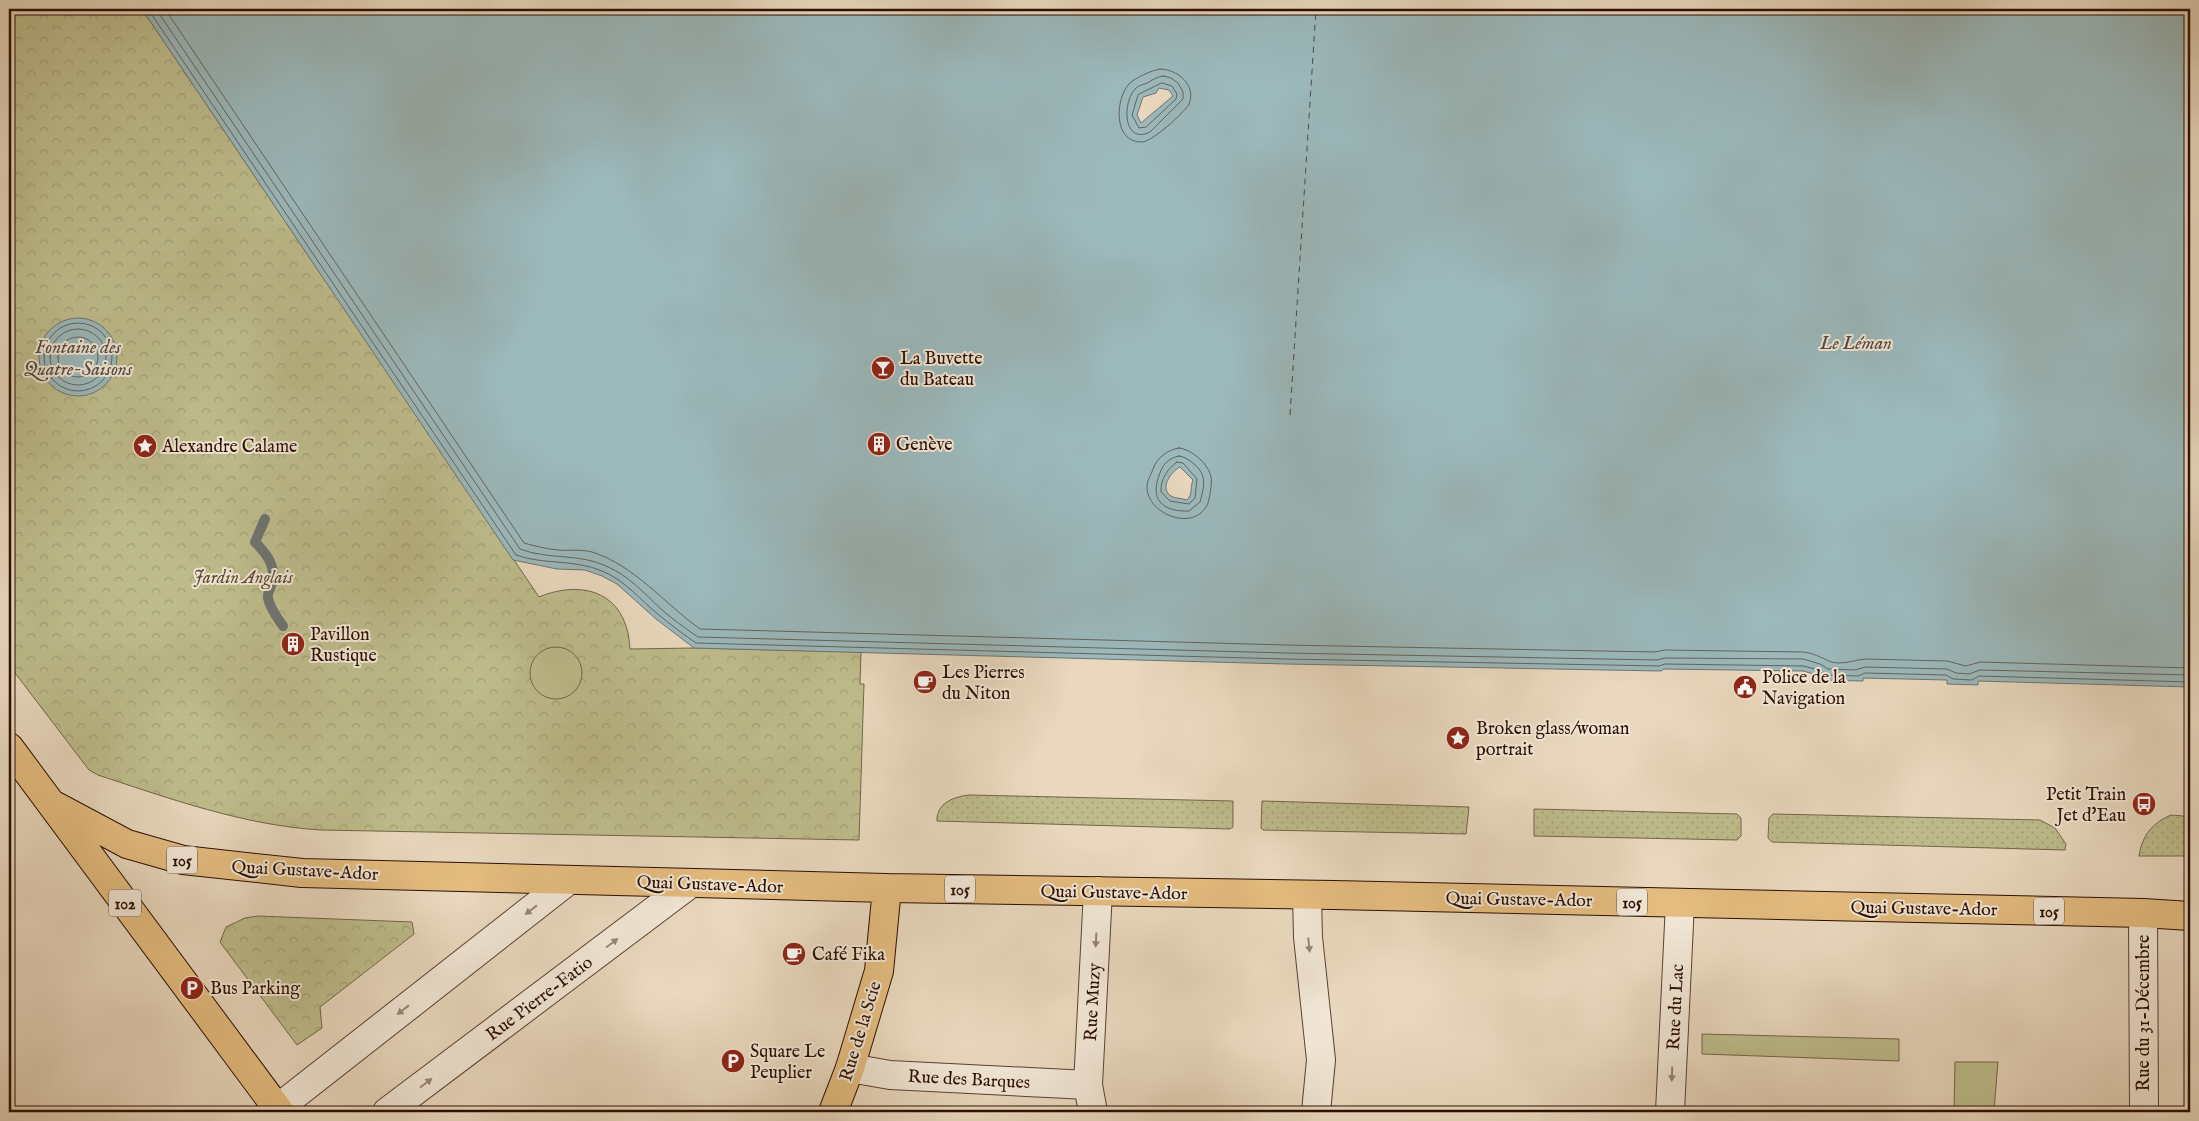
<svg xmlns="http://www.w3.org/2000/svg" width="2199" height="1121" viewBox="0 0 2199 1121" font-family="'IM FELL English',serif">
	<style>
		.grass { fill: url(#grass-dots); stroke: #746548 }
		.park { fill: url(#park-crowns); stroke: #746548 }
		.garden { fill: #bebc8c; stroke: #746548 }
		.water { fill: #9bb8bb; stroke: #6e7471; fill-rule: evenodd }
		.lines { fill: none; stroke-linecap: round; stroke-linejoin: round }
		.shore { stroke: #63635f; stroke-width: 1 }
		.stream { stroke: #6e7471; stroke-width: 10 }
		.ferry { stroke: #524a43; stroke-width: 1; stroke-dasharray: 6 5; stroke-linecap: butt }
		.minor-casing { stroke: #5a4032; stroke-width: 30 }
		.major-casing { stroke: #2b0e03; stroke-width: 30 }
		.minor { stroke: #f1e6d5; stroke-width: 28 }
		.major { stroke: #e4bc7f; stroke-width: 28 }
		.oneway { fill: #988576 }
		.labels { text-anchor: middle; stroke-width: 4; stroke-linejoin: round; paint-order: stroke }
		.shield { fill: #f1e6d5; stroke: #664f42; stroke-width: 1 }
		.shield-label { font-size: 16px; font-weight: bold; fill: #2b0e03 }
		.poi-label { font-size: 18px; fill: #2b0e03; stroke: #f1e6d5; text-anchor: start }
		.park-label { font-size: 18px; font-style: italic; fill: #5e4b33; stroke: #f1e6d5 }
		.street-label { font-size: 18px; fill: #2b0e03; stroke: #f1e6d5 }
		.water-label { font-size: 19px; font-style: italic; fill: #524a43; stroke: #f1e6d5 }
	</style>
	<defs>
		<pattern id="grass-dots" width="8" height="8" patternUnits="userSpaceOnUse" patternTransform="scale(1.25)"><rect width="8" height="8" fill="#bebc8c"/><path d="M2 2h.1M6 6h.1" fill="none" stroke="#a3a077" stroke-width="1.8" stroke-linecap="round"/></pattern>
		<pattern id="park-crowns" width="20" height="18" patternUnits="userSpaceOnUse" patternTransform="scale(1.25)"><rect width="20" height="18" fill="#bebc8c"/><path d="M2 6a3 3 0 1 1 6 0M12 15a3 3 0 1 1 6 0" fill="none" stroke="#a3a077"/></pattern>
	</defs>
	<rect width="100%" height="100%" fill="#e9d8be"/>
	<filter id="stains"><feTurbulence type="fractalNoise" baseFrequency=".004" numOctaves="4"/><feColorMatrix values="0 0 0 0 .2 0 0 0 0 .09 0 0 0 0 .02 0 0 0 .5 -.17"/></filter>
	<radialGradient id="worn" r=".72"><stop offset=".6" stop-color="#630" stop-opacity="0"/><stop offset="1" stop-color="#630" stop-opacity=".3"/></radialGradient>
	<path class="grass" d="M 970,795 L 1233,801 L 1233,827 L 1230,829 L 937,821 C 936,803 955,796 970,795 Z
		M 1262,801 L 1469,807 L 1466,834 L 1263,830 L 1261,828 Z
		M 1534,809 L 1737,814 L 1741,818 L 1741,836 L 1737,840 L 1534,836 Z
		M 1773,814 L 2040,820 L 2055,828 L 2066,844 L 2065,850 L 1772,842 L 1768,838 L 1769,818 Z
		M 2171,815 L 2183,816 L 2188,819 L 2187,856 L 2139,856 C 2142,836 2152,823 2171,815 Z"/>
	<path class="park" d="M 9,9 L 142,9 L 539,597 C 572,583 613,586 626,626 C 629,634 629,641 630,649 L 694,648 L 861,652 L 860,684 L 864,684 L 859,840 L 320,830 C 243,825 171,799 98,775 L 89,770 L 9,665 Z
		M 258,916 L 412,922 L 414,934 L 320,1007 L 322,1028 L 297,1045 L 220,942 L 226,927 L 245,918 Z"/>
	<path class="garden" d="M530 673a26 26 0 1 1 52 0a26 26 0 1 1-52 0Z
		M 1702,1034 L 1899,1039 L 1899,1061 L 1702,1054 Z
		M 1955,1062 L 1998,1062 L 1994,1111 L 1954,1110 Z"/>
	<path class="water" d="M 142,9 L 2190,9 L 2190,687 L 1978,681 L 1978,685 L 1947,684 L 1947,680 L 1863,678 L 1863,681 L 1816,680 L 1817,675 L 1803,671 L 1664,669 L 1661,671 L 1286,664 L 694,648 L 656,619 L 617,584 L 602,576 L 585,570 L 557,569 L 513,560 ZM 1159,88 L 1169,90 L 1173,96 L 1141,123 L 1137,115 L 1143,97 L 1156,93 ZM 1180,467 L 1193,480 C 1190,487 1193,494 1187,500 C 1182,498 1176,499 1171,496 C 1159,488 1171,472 1180,467 Z
		M39 357a39 39 0 1 1 78 0a39 39 0 1 1-78 0Z"/>
	<g class="lines">
		<path class="shore" d="M 148,9 L 516,555 C 544,565 574,559 602,571 C 625,580 640,600 659,615 C 671,625 683,634 696,643 L 1286,659 L 1659,666 L 1665,664 L 1803,666 L 1819,670 L 1824,675 L 1858,676 L 1865,673 L 1946,675 L 1953,679 L 1972,680 L 1979,676 L 2190,682
			M 156,9 L 520,549 C 548,560 579,553 606,566 C 628,575 644,593 661,609 C 672,619 685,628 698,637 L 1286,653 L 1657,660 L 1665,658 L 1803,659 L 1820,664 L 1828,669 L 1855,670 L 1865,667 L 1947,669 L 1956,673 L 1969,674 L 1980,670 L 2190,675
			M 165,9 L 524,543 C 534,546 547,549 558,550 C 569,551 580,549 592,552 C 634,565 665,604 700,629 L 1286,645 L 1655,652 L 1665,650 L 1803,652 C 1813,653 1820,657 1829,661 C 1840,666 1854,660 1865,659 L 1947,661 L 1966,666 L 1980,662 L 2190,668
			M 1160,69 C 1177,69 1197,85 1189,104 C 1185,112 1152,142 1142,142 C 1113,143 1115,99 1129,84 C 1136,77 1151,71 1160,69 Z
			M 1163,76 L 1171,78 L 1178,83 L 1183,92 L 1183,99 L 1150,132 C 1123,145 1122,103 1135,89 C 1138,85 1144,85 1149,82 C 1154,79 1157,77 1163,76 Z
			M 1162,83 L 1172,86 L 1177,94 L 1176,99 L 1146,127 L 1139,128 L 1132,115 L 1138,95 Z
			M44 357a34 34 0 1 1 68 0a34 34 0 1 1-68 0Z
			M50 357a28 28 0 1 1 56 0a28 28 0 1 1-56 0Z
			M58 357a20 20 0 1 1 40 0a20 20 0 1 1-40 0Z
			M 1179,448 C 1191,449 1209,464 1211,477 C 1212,484 1210,496 1208,503 C 1196,533 1147,515 1147,487 C 1147,480 1151,475 1153,469 C 1157,458 1167,450 1179,448 Z
			M 1179,456 C 1188,457 1201,468 1203,477 C 1205,484 1202,495 1200,502 L 1189,511 C 1162,512 1149,499 1160,473 C 1163,464 1169,458 1179,456 Z
			M 1177,462 L 1183,463 L 1197,479 L 1195,498 L 1189,504 L 1170,501 L 1161,492 C 1160,480 1168,468 1177,462 Z"/>
		<path class="stream" d="M 265,519 L 255,542 C 265,552 275,564 273,580 C 272,586 267,592 268,598 C 270,609 277,617 283,626"/>
		<path class="ferry" d="M 1290,415 L 1316,9"/>
		<g class="minor-casing">
			<path id="minor" d="M 1307,896 L 1308,937 L 1321,1060 L 1316,1112
				M 2143,913 L 2144,1112
				M 850,1068 L 890,1075 L 1088,1085
				M 273,1112 L 569,880
				M 387,1112 L 691,883
				M 1093,1112 L 1088,1085 L 1098,891
				M 1670,1112 L 1680,903"/>
		</g>
		<g class="major-casing">
			<path id="major" d="M 9,747 L 280,1112
				M 52,804 L 127,844 L 183,860 L 302,873 L 887,888 L 1334,895 L 2143,913 L 2190,916
				M 833,1112 L 850,1068 L 879,971 L 887,888"/>
		</g>
		<use href="#minor" class="minor"/>
		<use href="#major" class="major"/>
	</g>
	<defs><path id="oneway-solid" d="M-6-.8H1V-3.2L6.5 0L1 3.2V.8H-6Z" transform="scale(1.25)"/></defs>
	<g class="oneway">
		<use href="#oneway-solid" transform="translate(531 910) rotate(142)"/>
		<use href="#oneway-solid" transform="translate(1096 940) rotate(93)"/>
		<use href="#oneway-solid" transform="translate(612 943) rotate(-37)"/>
		<use href="#oneway-solid" transform="translate(1309 945) rotate(84)"/>
		<use href="#oneway-solid" transform="translate(403 1010) rotate(142)"/>
		<use href="#oneway-solid" transform="translate(1672 1074) rotate(92)"/>
		<use href="#oneway-solid" transform="translate(426 1083) rotate(-37)"/>
	</g>
	<defs>
		<g id="bar-disc" transform="scale(1.25)"><circle r="9.5" fill="#8f2418" stroke="#f1e6d5"/><path d="M-6-5H6L.8 .8V4.5H3.5V6h-7V4.5H-.8V.8Z" fill="#fff"/></g>
		<g id="building-disc" transform="scale(1.25)"><circle r="9.5" fill="#8f2418" stroke="#f1e6d5"/><path d="M-4-6H4V6H1V3H-1V6H-4ZM-2.5-4.3h1.7v1.8h-1.7ZM.8-4.3h1.7v1.8H.8ZM-2.5-1h1.7V.8h-1.7ZM.8-1h1.7V.8H.8Z" fill="#fff"/></g>
		<g id="sight-disc" transform="scale(1.25)"><circle r="9.5" fill="#8f2418" stroke="#f1e6d5"/><path d="M0-6L1.8-2.2L6-1.7L2.9 1.2L3.7 5.4L0 3.3L-3.7 5.4L-2.9 1.2L-6-1.7L-1.8-2.2Z" fill="#fff"/></g>
		<g id="cafe-disc" transform="scale(1.25)"><circle r="9.5" fill="#8f2418" stroke="#f1e6d5"/><path d="M-5.5-4.5H6V0H3Q3 3.5 0 3.5H-2.5Q-5.5 3.5-5.5 0ZM3-3.2v2h1.7v-2ZM-6 4.5H4V6H-6Z" fill="#fff"/></g>
		<g id="civic-disc" transform="scale(1.25)"><circle r="9.5" fill="#8f2418" stroke="#f1e6d5"/><path d="M-.6-6.5H3V-4.5H.6V-3L4-1V1h2V6H-6V1h2V-1L-.6-3ZM-1.2 2.5V6h2.4V2.5Z" fill="#fff"/></g>
		<g id="bus-disc" transform="scale(1.25)"><circle r="9.5" fill="#8f2418" stroke="#f1e6d5"/><path d="M-5-6H5V4H4V6H2V4H-2V6H-4V4H-5ZM-3.5-4V0h7V-4ZM-3.5 1.2v1.5H-2V1.2ZM2 1.2v1.5H3.5V1.2Z" fill="#fff"/></g>
		<g id="parking-disc" transform="scale(1.25)"><circle r="9.5" fill="#8f2418" stroke="#f1e6d5"/><path d="M-3.5-5.5H1a3.5 3.5 0 0 1 0 7H-1V5.5H-3.5ZM-1-3.4V-.6H.8a1.4 1.4 0 0 0 0-2.8Z" fill="#fff"/></g>
	</defs>
	<g fill-rule="evenodd">
		<use href="#bar-disc" x="883" y="368"/>
		<use href="#building-disc" x="879" y="444"/>
		<use href="#sight-disc" x="145" y="446"/>
		<use href="#building-disc" x="293" y="644"/>
		<use href="#cafe-disc" x="925" y="682"/>
		<use href="#civic-disc" x="1745" y="687"/>
		<use href="#sight-disc" x="1458" y="738"/>
		<use href="#bus-disc" x="2144" y="804"/>
		<use href="#cafe-disc" x="794" y="954"/>
		<use href="#parking-disc" x="192" y="988"/>
		<use href="#parking-disc" x="733" y="1061"/>
	</g>
	<g class="labels">
		<g class="shield">
			<rect x="167" y="846.5" width="30" height="27" rx="4"/>
			<rect x="945" y="875.5" width="30" height="27" rx="4"/>
			<rect x="1617" y="888.5" width="30" height="27" rx="4"/>
			<rect x="109" y="889.5" width="32" height="27" rx="4"/>
			<rect x="2034" y="897.5" width="30" height="27" rx="4"/>
		</g>
		<g class="shield-label">
			<text x="182" y="866">105</text>
			<text x="960" y="895">105</text>
			<text x="1632" y="908">105</text>
			<text x="125" y="909">102</text>
			<text x="2049" y="917">105</text>
		</g>
		<g class="poi-label">
			<text x="900" y="364">La Buvette<tspan x="900" dy="21">du Bateau</tspan></text>
			<text x="896" y="450">Genève</text>
			<text x="162" y="452">Alexandre Calame</text>
			<text x="310" y="640">Pavillon<tspan x="310" dy="21">Rustique</tspan></text>
			<text x="942" y="678">Les Pierres<tspan x="942" dy="21">du Niton</tspan></text>
			<text x="1762" y="683">Police de la<tspan x="1762" dy="21">Navigation</tspan></text>
			<text x="1476" y="734">Broken glass/woman<tspan x="1476" dy="21">portrait</tspan></text>
			<text x="2126" y="800" text-anchor="end">Petit Train<tspan x="2126" dy="21">Jet d'Eau</tspan></text>
			<text x="812" y="960">Café Fika</text>
			<text x="210" y="994">Bus Parking</text>
			<text x="750" y="1057">Square Le<tspan x="750" dy="21">Peuplier</tspan></text>
		</g>
		<g class="park-label">
			<text x="243" y="583">Jardin Anglais</text>
		</g>
		<g class="street-label">
			<text transform="translate(305 870) rotate(3)" y="6">Quai Gustave-Ador</text>
			<text transform="translate(710 884) rotate(2)" y="6">Quai Gustave-Ador</text>
			<text transform="translate(1114 892) rotate(1)" y="6">Quai Gustave-Ador</text>
			<text transform="translate(1519 899) rotate(1)" y="6">Quai Gustave-Ador</text>
			<text transform="translate(1924 908) rotate(1)" y="6">Quai Gustave-Ador</text>
			<text transform="translate(539 998) rotate(-37)" y="6">Rue Pierre-Fatio</text>
			<text transform="translate(1092 1002) rotate(-87)" y="6">Rue Muzy</text>
			<text transform="translate(1675 1007) rotate(-87)" y="6">Rue du Lac</text>
			<text transform="translate(2143 1013) rotate(-90)" y="6">Rue du 31-Décembre</text>
			<text transform="translate(860 1031) rotate(-73)" y="6">Rue de la Scie</text>
			<text transform="translate(969 1079) rotate(3)" y="6">Rue des Barques</text>
		</g>
		<g class="water-label">
			<text x="1856" y="349">Le Léman</text>
			<text x="78" y="353">Fontaine des<tspan x="78" dy="22">Quatre-Saisons</tspan></text>
		</g>
	</g>
	<rect width="2199" height="1121" fill="none" stroke="#e9d8be" stroke-width="30"/>
	<rect x="10" y="10" width="2179" height="1101" fill="none" stroke="#2b0e03" stroke-width="2.5"/>
	<rect x="15" y="15" width="2169" height="1091" fill="none" stroke="#2b0e03"/>
	<rect width="100%" height="100%" filter="url(#stains)"/>
	<rect width="100%" height="100%" fill="url(#worn)"/>
</svg>
